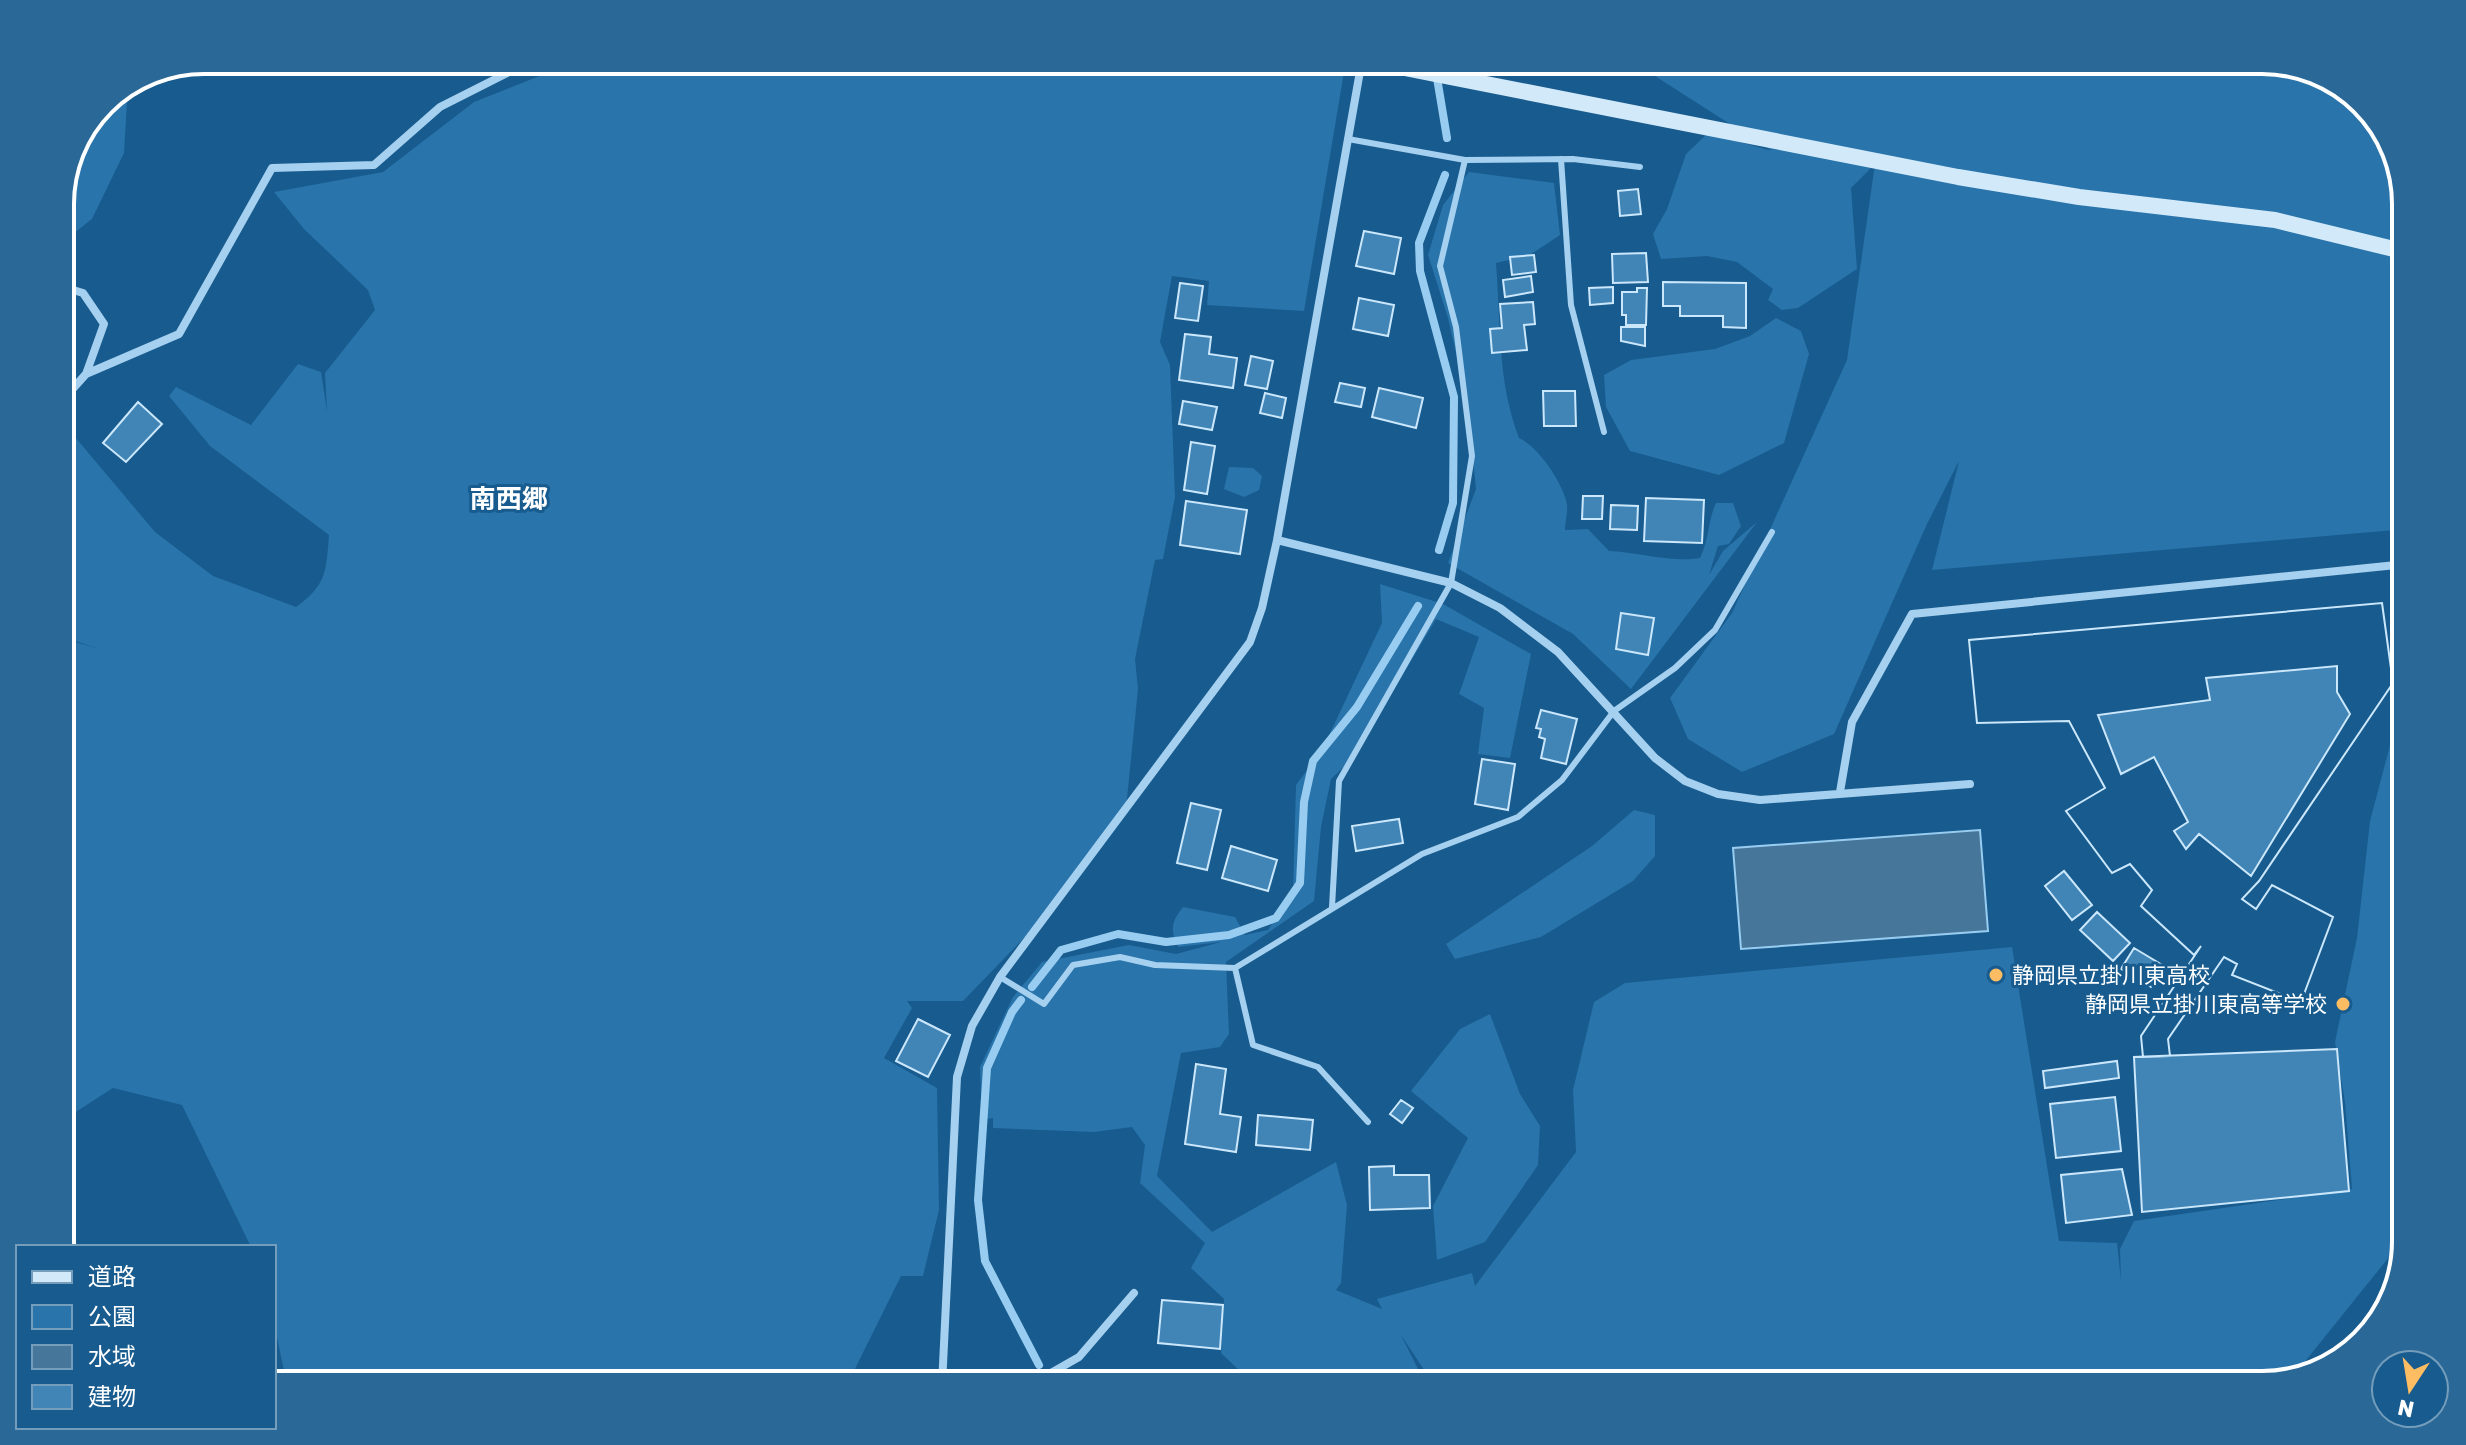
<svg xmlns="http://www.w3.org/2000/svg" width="2466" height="1445" viewBox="0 0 2466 1445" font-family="Rubik,'Noto Sans JP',sans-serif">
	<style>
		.green { fill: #2874ab }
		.water { fill: #47769b; stroke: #98cdf1; stroke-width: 2 }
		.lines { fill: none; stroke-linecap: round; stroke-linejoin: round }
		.stream { stroke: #98cdf1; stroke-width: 8 }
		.building { fill: #4185b7; stroke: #cbe7fb; stroke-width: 2; fill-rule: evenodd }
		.lane { stroke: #a5d0ef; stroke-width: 6 }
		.street { stroke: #a5d0ef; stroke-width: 8 }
		.secondary { stroke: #d2e9fa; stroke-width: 16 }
		.poi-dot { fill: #ffbd63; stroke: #185b8e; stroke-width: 3 }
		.labels { text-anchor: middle; stroke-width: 6; stroke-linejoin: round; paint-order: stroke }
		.poi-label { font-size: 22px; fill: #fff; stroke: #185b8e; text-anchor: start }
		.quarter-label { font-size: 26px; font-weight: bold; fill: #fff; stroke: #185b8e }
		.rim { fill: none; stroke: #fff; stroke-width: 4 }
	</style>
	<rect width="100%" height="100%" fill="#185b8e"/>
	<path class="green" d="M 1346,60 L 1304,311 L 1207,305 L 1209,281 L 1172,276 L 1160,342 L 1170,365 L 1175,497 L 1163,559 L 1155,560 L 1135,659 L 1138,689 L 1126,809 L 1051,910 L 963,1001 L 907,1001 L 912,1008 L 884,1058 L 937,1088 L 939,1210 L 923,1276 L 901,1276 L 847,1385 L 287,1385 L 274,1323 L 274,1247 L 251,1247 L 182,1105 L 113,1088 L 60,1122 L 60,638 L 97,648 L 60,636 L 60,454 L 75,437 L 155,532 L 213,576 L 296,607 C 327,585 326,571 329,535 L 210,446 L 169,396 L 176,387 L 251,425 L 298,364 L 321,372 L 327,411 L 325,373 L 375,310 L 368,290 L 304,229 L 274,192 L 383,172 L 474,102 L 577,61 Z
		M 1630,60 L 2262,60 L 2334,79 L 2387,131 L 2406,195 L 2406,529 L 1932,570 L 1959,461 L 1927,524 L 1834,734 L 1742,772 L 1688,739 L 1670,698 L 1732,613 L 1847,360 L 1875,164 L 1851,188 L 1857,269 L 1798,308 L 1782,310 L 1768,300 L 1773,289 L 1737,262 L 1707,256 L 1661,259 L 1653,234 L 1667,209 L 1686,154 L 1708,133 L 1772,151 Z
		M 128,85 L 124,153 L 92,219 L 60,244 L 60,195 L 102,102 Z
		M 1469,172 L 1554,183 L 1560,235 L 1530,255 L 1496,263 C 1501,325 1497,379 1519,438 C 1538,446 1563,483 1567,504 C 1568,512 1565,523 1565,530 L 1588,529 L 1609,551 C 1639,552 1671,563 1700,558 C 1710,537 1707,523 1716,503 L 1733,503 L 1741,526 L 1729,544 L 1718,546 L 1709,575 L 1723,551 L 1757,522 L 1631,689 L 1573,634 L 1448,563 L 1476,489 L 1467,401 L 1448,318 L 1428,255 L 1443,205 Z
		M 1776,318 L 1801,331 L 1809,354 L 1784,443 L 1719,475 L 1630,451 L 1606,407 L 1604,375 L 1631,360 L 1715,349 L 1750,336 Z
		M 1229,467 L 1253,468 L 1262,476 L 1259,490 L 1244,497 L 1224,489 Z
		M 1380,584 L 1443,604 L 1531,654 L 1510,758 L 1478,754 L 1484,708 L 1459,694 L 1479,637 L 1436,619 L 1353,758 L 1331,779 L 1321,827 L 1314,901 L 1226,962 L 1229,1034 L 1220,1047 L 1181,1053 L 1157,1176 L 1212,1232 L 1336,1162 L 1347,1205 L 1341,1283 L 1336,1290 L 1382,1309 L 1377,1299 L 1472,1273 L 1475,1286 L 1576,1152 L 1573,1090 L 1594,1002 L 1625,983 L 2012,947 L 2059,1241 L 2117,1243 L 2121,1280 L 2120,1249 L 2134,1221 L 2352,1189 L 2345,1102 L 2335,1042 L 2357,938 L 2370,821 L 2406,685 L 2406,1236 L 2303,1364 L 2209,1385 L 1434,1385 L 1401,1335 L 1426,1385 L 1244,1385 L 1244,1375 L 1221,1353 L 1224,1299 L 1191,1268 L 1205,1243 L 1140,1183 L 1145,1145 L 1132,1127 L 1094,1132 L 993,1128 L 993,1118 L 982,1120 L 980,1067 L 1013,997 L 1042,962 L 1129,945 L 1176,954 L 1221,942 L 1178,947 C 1170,930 1171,922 1183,907 L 1235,917 L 1245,935 L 1268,930 L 1293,892 L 1296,785 L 1322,750 L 1382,623 Z
		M 1634,810 L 1655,815 L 1655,856 L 1633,881 L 1541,937 L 1455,959 L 1446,944 L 1592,846 Z
		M 1490,1014 L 1520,1094 L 1540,1126 L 1538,1165 L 1485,1242 L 1437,1260 L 1433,1206 L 1468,1138 L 1411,1091 L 1460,1029 Z
		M 2312,1365 L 2310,1372 L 2263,1385 L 2215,1385 Z"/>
	<path class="water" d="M 1980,830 L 1988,931 L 1741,949 L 1733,848 Z"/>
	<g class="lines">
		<path class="stream" d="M 1434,60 L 1447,138
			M 1439,550 L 1453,503 L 1454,397 L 1420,271 L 1419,243 L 1445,175
			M 1032,987 L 1061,950 L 1118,934 L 1166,942 L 1229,935 L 1276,918 L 1300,883 L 1304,802 L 1313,761 L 1357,707 L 1418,606
			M 1021,1000 L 1012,1012 L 987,1068 L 978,1200 L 985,1261 L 1039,1365"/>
	</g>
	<path class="building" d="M 1638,189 L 1641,214 L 1620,216 L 1618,191 Z
		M 1364,231 L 1401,238 L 1394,274 L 1356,266 Z
		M 1646,253 L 1648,282 L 1613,283 L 1612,254 Z
		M 1534,255 L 1536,272 L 1512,275 L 1510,257 Z
		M 1531,276 L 1533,292 L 1505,297 L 1503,280 Z
		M 1663,282 L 1746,283 L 1746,328 L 1723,327 L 1723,316 L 1680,316 L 1680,306 L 1663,306 Z
		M 1180,283 L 1203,286 L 1198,321 L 1175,318 Z
		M 1613,287 L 1613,303 L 1590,305 L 1589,288 Z
		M 1637,288 L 1647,288 L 1646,325 L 1626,325 L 1626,315 L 1622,315 L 1622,292 L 1637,292 Z
		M 1359,298 L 1394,305 L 1388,336 L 1353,329 Z
		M 1533,302 L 1535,324 L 1524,325 L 1527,350 L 1492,353 L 1490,329 L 1502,328 L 1500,304 Z
		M 1621,327 L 1645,327 L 1645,346 L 1621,341 Z
		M 1185,334 L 1211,337 L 1209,354 L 1237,358 L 1233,388 L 1179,380 Z
		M 1251,356 L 1273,361 L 1267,389 L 1245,385 Z
		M 1340,383 L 1365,388 L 1361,407 L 1335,402 Z
		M 1379,388 L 1423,398 L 1416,428 L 1372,417 Z
		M 1543,391 L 1575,391 L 1576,426 L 1544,426 Z
		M 1265,393 L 1286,398 L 1282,418 L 1260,413 Z
		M 1183,401 L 1217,407 L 1212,430 L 1179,424 Z
		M 138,402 L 162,424 L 126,462 L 103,443 Z
		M 1191,442 L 1215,446 L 1207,494 L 1184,490 Z
		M 1583,496 L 1603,496 L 1602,519 L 1582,519 Z
		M 1646,498 L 1704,500 L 1702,543 L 1644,541 Z
		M 1186,501 L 1247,510 L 1240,554 L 1180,545 Z
		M 1611,505 L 1638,506 L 1637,530 L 1610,529 Z
		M 2382,603 L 2393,683 L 2259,881 L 2242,899 L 2256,909 L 2272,885 L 2333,917 L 2301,1002 L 2232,975 L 2237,964 L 2224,957 L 2168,1039 L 2170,1056 L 2143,1057 L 2141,1036 L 2201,946 L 2194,955 L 2141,906 L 2152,890 L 2130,864 L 2112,873 L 2066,811 L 2105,788 L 2069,721 L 1977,723 L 1969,640 ZM 2337,666 L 2337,692 L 2350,714 L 2251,876 L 2199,834 L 2186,849 L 2174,831 L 2188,822 L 2154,757 L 2121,774 L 2098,715 L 2210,700 L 2206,678 Z
		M 2382,603 L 2393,683 L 2259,881 L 2242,899 L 2256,909 L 2272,885 L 2333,917 L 2301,1002 L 2232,975 L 2237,964 L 2224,957 L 2168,1039 L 2170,1056 L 2143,1057 L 2141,1036 L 2201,946 L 2194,955 L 2141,906 L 2152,890 L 2130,864 L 2112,873 L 2066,811 L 2105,788 L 2069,721 L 1977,723 L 1969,640 Z
		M 1621,613 L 1654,618 L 1648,655 L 1616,649 Z
		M 1541,710 L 1577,719 L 1566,764 L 1541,758 L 1545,739 L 1539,737 L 1541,729 L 1536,728 Z
		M 1482,759 L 1515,764 L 1508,810 L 1475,804 Z
		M 1191,803 L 1221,810 L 1207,870 L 1177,863 Z
		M 1399,819 L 1403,843 L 1356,851 L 1352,826 Z
		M 1231,846 L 1277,860 L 1268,891 L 1222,878 Z
		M 2064,871 L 2092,905 L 2072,920 L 2045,886 Z
		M 2097,912 L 2130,943 L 2113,961 L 2080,930 Z
		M 2134,948 L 2164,966 L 2151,987 L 2121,969 Z
		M 918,1019 L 950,1035 L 928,1077 L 896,1061 Z
		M 2337,1049 L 2349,1191 L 2142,1212 L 2134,1057 Z
		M 2117,1061 L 2119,1078 L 2045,1088 L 2043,1071 Z
		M 1196,1064 L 1226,1069 L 1220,1114 L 1241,1117 L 1236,1152 L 1185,1144 Z
		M 2115,1097 L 2121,1151 L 2056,1158 L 2050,1104 Z
		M 1401,1100 L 1413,1108 L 1402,1123 L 1390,1114 Z
		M 1258,1115 L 1313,1120 L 1310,1150 L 1256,1145 Z
		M 1394,1166 L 1394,1175 L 1429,1175 L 1430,1208 L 1370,1210 L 1369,1167 Z
		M 2122,1169 L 2132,1215 L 2066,1223 L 2061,1175 Z
		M 1162,1300 L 1223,1305 L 1220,1349 L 1158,1343 Z
		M 1239,1376 L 1239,1385 L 1193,1385 L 1193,1379 Z"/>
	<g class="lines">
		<path class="lane" d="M 1348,139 L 1465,160 L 1573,159 L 1640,167
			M 1561,159 L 1571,305 L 1604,432
			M 1332,907 L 1339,781 L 1451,583 L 1472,456 L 1456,327 L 1440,266 L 1465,160
			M 1235,968 L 1253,1045 L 1318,1067 L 1368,1122
			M 1000,977 L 1044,1004 L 1073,965 L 1120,957 L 1155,965 L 1235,968 L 1422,854 L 1518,817 L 1562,780 L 1614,711 L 1675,668 L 1715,630 L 1772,532"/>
		<path class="street" d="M 60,286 L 83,293 L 104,324 L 86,374
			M 60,403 L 86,374 L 179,334 L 272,168 L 374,165 L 440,107 L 533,60
			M 1277,540 L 1451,583 L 1500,608 L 1558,652 L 1655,758 L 1685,781 L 1718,794 L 1760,800 L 1970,784
			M 1840,792 L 1852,722 L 1912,614 L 2406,564
			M 942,1385 L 957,1077 L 972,1026 L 1000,977 L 1250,642 L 1262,608 L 1277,540 L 1362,60
			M 1030,1385 L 1079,1357 L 1134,1293"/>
		<path class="secondary" d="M 1364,60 L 1958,177 L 2079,197 L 2275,220 L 2406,252"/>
	</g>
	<g class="poi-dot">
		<circle cx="1996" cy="975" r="8"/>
		<circle cx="2343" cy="1004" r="8"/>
	</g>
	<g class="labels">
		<g class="poi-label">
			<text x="2012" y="983">静岡県立掛川東高校</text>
			<text x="2327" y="1012" text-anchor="end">静岡県立掛川東高等学校</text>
		</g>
		<g class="quarter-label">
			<text x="509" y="508">南西郷</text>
		</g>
	</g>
	<path d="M0 0H2466V1445H0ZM204 74H2262A130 130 0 0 1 2392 204V1241A130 130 0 0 1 2262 1371H204A130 130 0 0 1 74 1241V204A130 130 0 0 1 204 74Z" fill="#2a6897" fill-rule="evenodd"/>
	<path class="rim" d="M204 74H2262A130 130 0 0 1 2392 204V1241A130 130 0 0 1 2262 1371H204A130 130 0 0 1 74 1241V204A130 130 0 0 1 204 74Z"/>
	<rect x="16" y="1245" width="260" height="184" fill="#185b8e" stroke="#749dbb" stroke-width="2"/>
	<rect x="32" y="1271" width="40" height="12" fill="#d2e9fa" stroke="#749dbb" stroke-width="2"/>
	<text x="88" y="1285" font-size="24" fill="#ffffff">道路</text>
	<rect x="32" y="1305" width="40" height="24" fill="#2874ab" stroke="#749dbb" stroke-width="2"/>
	<text x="88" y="1325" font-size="24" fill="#ffffff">公園</text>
	<rect x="32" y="1345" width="40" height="24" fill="#47769b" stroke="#749dbb" stroke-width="2"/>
	<text x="88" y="1365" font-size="24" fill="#ffffff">水域</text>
	<rect x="32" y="1385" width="40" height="24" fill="#4185b7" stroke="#749dbb" stroke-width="2"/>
	<text x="88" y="1405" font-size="24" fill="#ffffff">建物</text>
	<g transform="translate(2410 1389) rotate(192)"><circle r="38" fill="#185b8e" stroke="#749dbb" stroke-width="2"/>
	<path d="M0-6L14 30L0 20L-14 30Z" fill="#ffbd63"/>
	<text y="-12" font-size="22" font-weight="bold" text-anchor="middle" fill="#ffffff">N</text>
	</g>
</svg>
